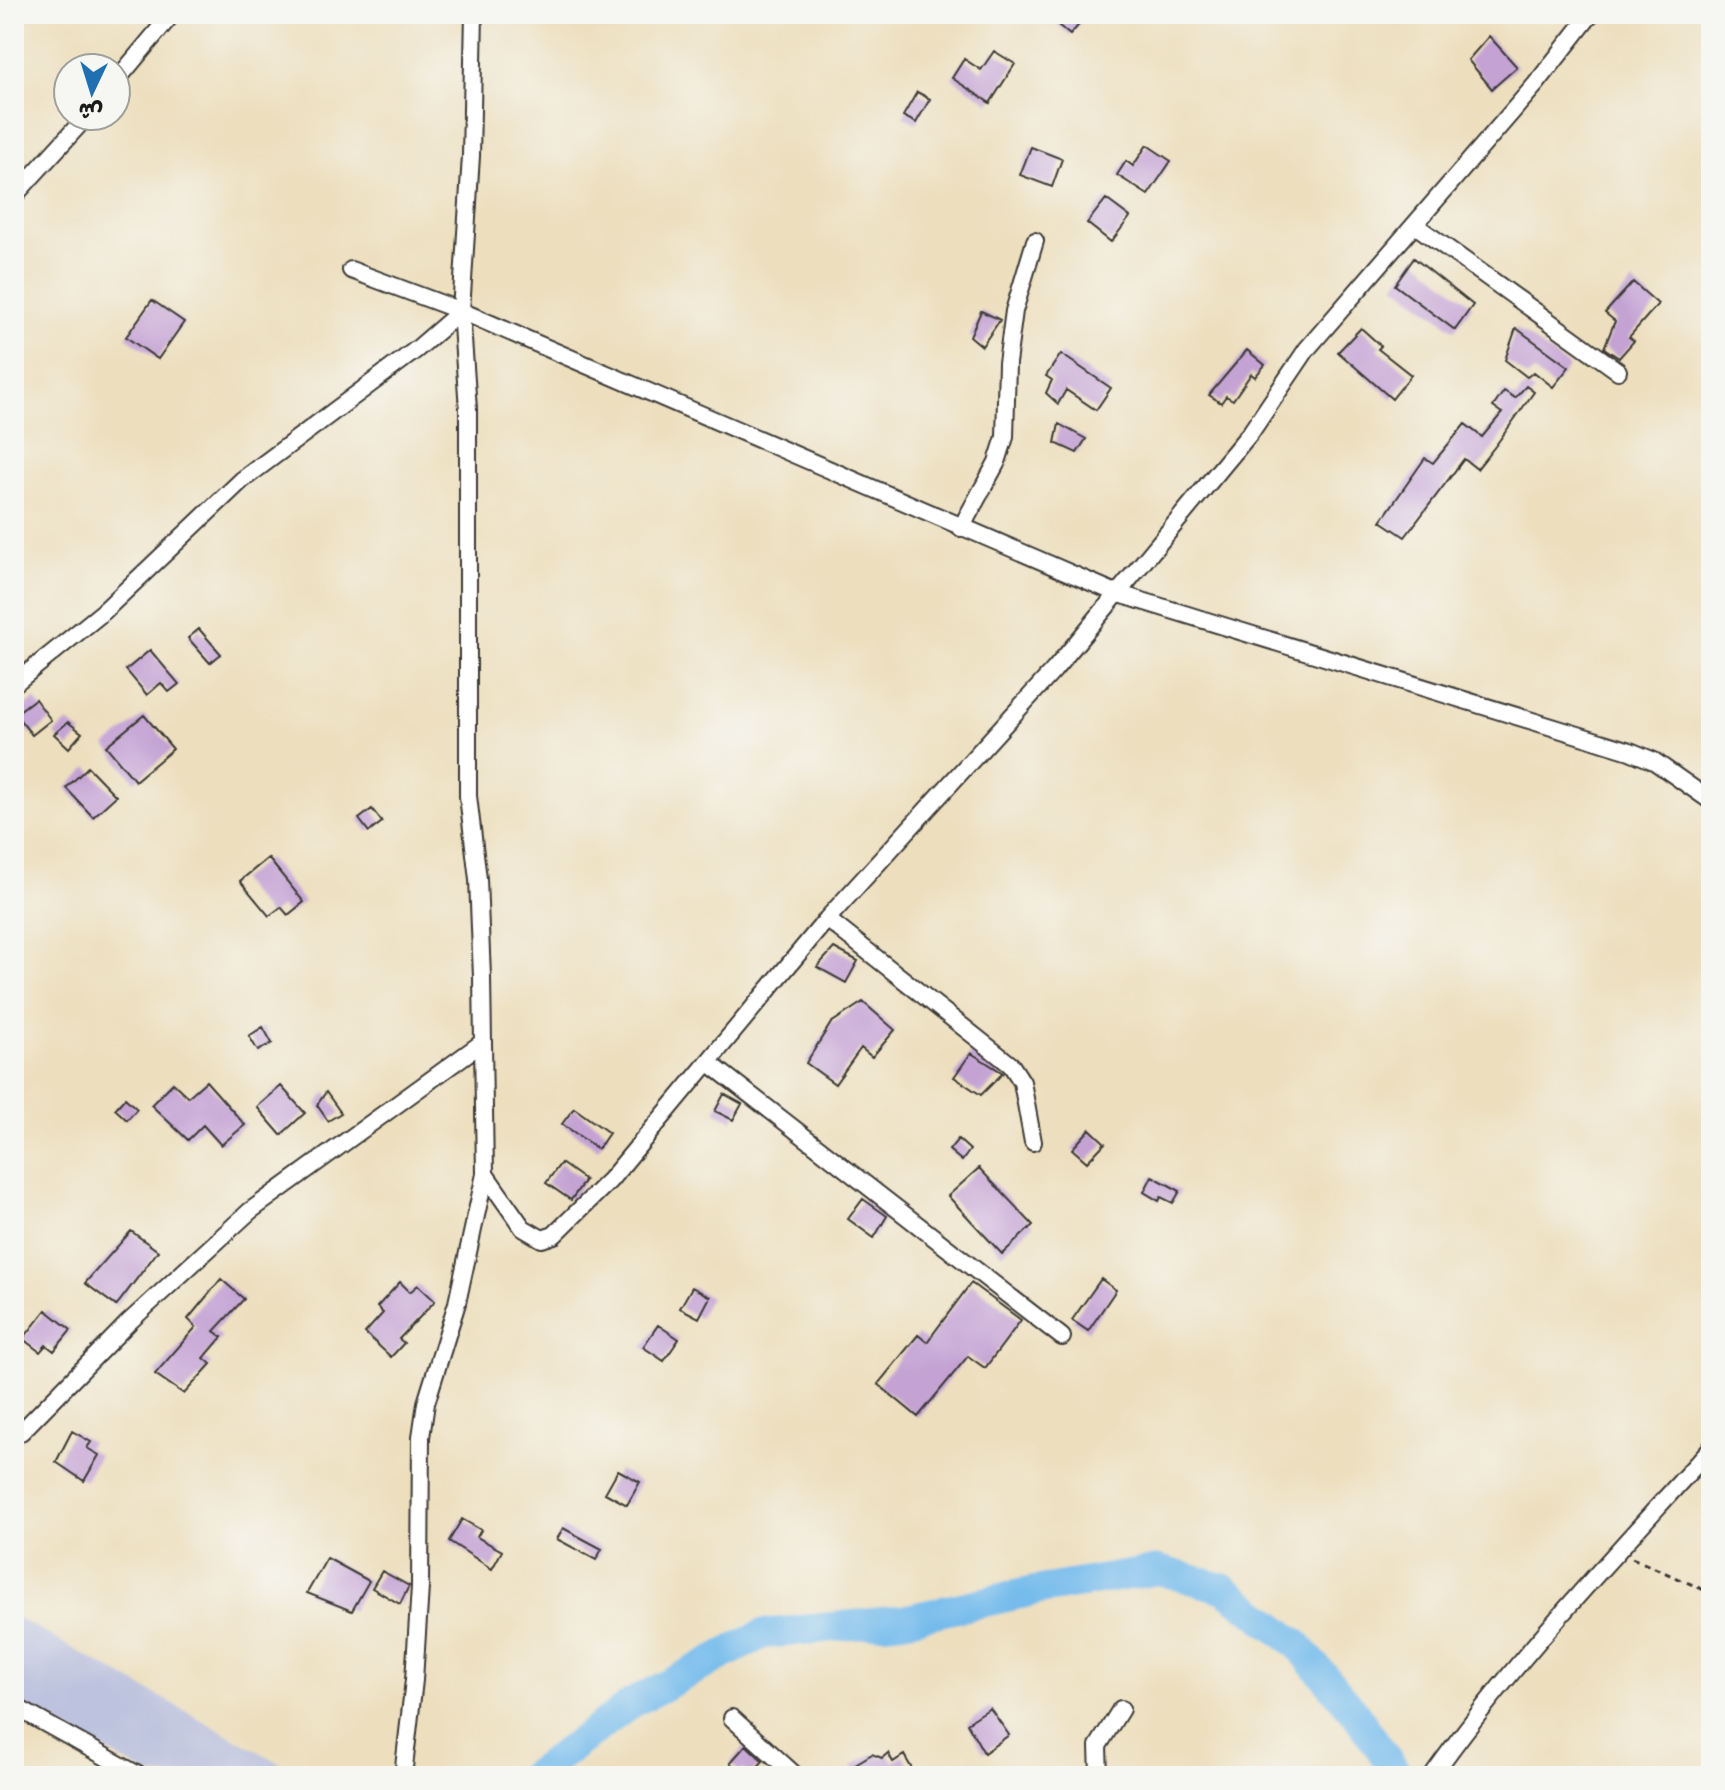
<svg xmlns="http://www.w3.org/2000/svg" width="1725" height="1790" viewBox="0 0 1725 1790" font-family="Delius,'Playpen Sans Arabic',sans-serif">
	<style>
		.industrial { fill: #bdc3de }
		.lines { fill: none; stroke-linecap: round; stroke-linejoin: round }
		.river { stroke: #75bbec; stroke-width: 30 }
		.building { fill: #c4a3d4 }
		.street-casing { stroke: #3b3934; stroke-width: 20 }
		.path { stroke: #3b3934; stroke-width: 3; stroke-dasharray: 6 6; stroke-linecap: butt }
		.street { stroke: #fff; stroke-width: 16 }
	</style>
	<rect width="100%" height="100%" fill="#f6f6f2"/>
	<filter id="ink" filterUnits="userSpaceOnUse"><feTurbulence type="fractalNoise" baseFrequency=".0125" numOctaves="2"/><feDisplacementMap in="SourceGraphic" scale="16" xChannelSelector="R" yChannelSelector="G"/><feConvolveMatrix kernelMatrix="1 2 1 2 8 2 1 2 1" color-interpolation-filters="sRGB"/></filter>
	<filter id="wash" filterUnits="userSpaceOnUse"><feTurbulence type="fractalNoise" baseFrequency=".006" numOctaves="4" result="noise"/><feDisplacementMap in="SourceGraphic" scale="32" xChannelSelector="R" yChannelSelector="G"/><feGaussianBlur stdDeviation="1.8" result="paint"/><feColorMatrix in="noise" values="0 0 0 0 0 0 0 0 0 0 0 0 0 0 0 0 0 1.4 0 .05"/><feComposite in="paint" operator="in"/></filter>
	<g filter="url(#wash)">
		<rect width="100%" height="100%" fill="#eddfbe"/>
		<path class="industrial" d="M 14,1616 L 303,1776 L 151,1776 L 14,1700 Z"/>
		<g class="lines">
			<path class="river" d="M 533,1776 L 632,1703 L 763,1634 L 903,1620 L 1034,1591 L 1159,1570 L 1225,1589 L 1298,1645 L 1353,1710 L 1399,1776"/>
		</g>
		<g id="blocks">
			<path class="building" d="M 1045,14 L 1088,14 L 1070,35 Z
				M 1489,36 L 1517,67 L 1492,89 L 1468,60 Z
				M 994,51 L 1015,64 L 990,103 L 952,78 L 964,59 L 981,70 Z
				M 917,92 L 930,99 L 916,123 L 903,116 Z
				M 1147,145 L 1171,161 L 1148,195 L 1117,175 L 1126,161 L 1133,166 Z
				M 1031,147 L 1062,159 L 1052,187 L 1020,175 Z
				M 1106,199 L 1130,217 L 1111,242 L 1087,223 Z
				M 1414,258 L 1473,305 L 1455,330 L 1395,285 Z
				M 1633,282 L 1658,304 L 1629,337 L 1634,341 L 1619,358 L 1604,348 L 1615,321 L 1605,313 Z
				M 152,300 L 184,322 L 158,359 L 126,337 Z
				M 981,311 L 1000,320 L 982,346 L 970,336 Z
				M 1361,328 L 1381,346 L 1378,349 L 1411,375 L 1392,399 L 1338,352 Z
				M 1516,328 L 1569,367 L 1553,387 L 1534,372 L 1527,377 L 1505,360 Z
				M 1247,350 L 1265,365 L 1255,377 L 1251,374 L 1233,400 L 1226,396 L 1221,403 L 1209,395 Z
				M 1061,354 L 1111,388 L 1096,410 L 1066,390 L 1058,404 L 1046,393 L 1052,380 L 1046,376 Z
				M 1526,386 L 1534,392 L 1496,445 L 1477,469 L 1464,459 L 1405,537 L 1381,521 L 1425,458 L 1433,463 L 1465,424 L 1482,437 L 1502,413 L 1493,407 L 1504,391 L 1515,398 Z
				M 1059,424 L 1086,439 L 1077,453 L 1055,443 Z
				M 199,629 L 221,654 L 210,663 L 188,638 Z
				M 150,650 L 179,684 L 169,692 L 161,683 L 147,695 L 126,670 Z
				M 35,699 L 51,720 L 32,735 L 15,714 Z
				M 144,715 L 173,749 L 135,781 L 106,746 Z
				M 68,722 L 82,733 L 69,748 L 54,734 Z
				M 88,767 L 116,796 L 93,817 L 66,788 Z
				M 372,809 L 382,822 L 369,832 L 359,819 Z
				M 268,858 L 304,902 L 288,915 L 281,907 L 269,916 L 240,881 Z
				M 834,948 L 858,961 L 846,983 L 817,967 Z
				M 863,1002 L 895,1030 L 872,1057 L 861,1048 L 835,1084 L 806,1063 L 831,1023 Z
				M 263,1027 L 272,1043 L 258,1051 L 249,1036 Z
				M 971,1053 L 1003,1073 L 981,1095 L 954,1077 Z
				M 206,1081 L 245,1125 L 221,1145 L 203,1125 L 188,1140 L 151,1105 L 173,1083 L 188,1097 Z
				M 281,1086 L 305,1113 L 281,1135 L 257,1107 Z
				M 326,1092 L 341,1113 L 328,1121 L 317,1105 Z
				M 724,1094 L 742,1104 L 733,1120 L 715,1111 Z
				M 125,1098 L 137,1109 L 127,1120 L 115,1109 Z
				M 574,1108 L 609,1133 L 598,1149 L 562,1124 Z
				M 1090,1129 L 1105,1143 L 1087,1162 L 1072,1149 Z
				M 958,1139 L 970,1150 L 962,1161 L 949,1150 Z
				M 561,1163 L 585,1180 L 571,1200 L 546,1183 Z
				M 979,1168 L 1033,1225 L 1002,1254 L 948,1196 Z
				M 1152,1176 L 1180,1191 L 1173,1203 L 1161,1197 L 1159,1201 L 1144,1192 Z
				M 863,1199 L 887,1216 L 874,1238 L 848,1219 Z
				M 131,1231 L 158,1251 L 116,1306 L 85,1283 Z
				M 221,1279 L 244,1299 L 214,1331 L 222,1337 L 204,1358 L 211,1364 L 184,1394 L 155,1374 L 196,1327 L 188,1319 Z
				M 1101,1279 L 1116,1290 L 1088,1331 L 1072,1320 Z
				M 400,1282 L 410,1292 L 418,1285 L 435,1301 L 399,1339 L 404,1343 L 391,1357 L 365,1333 L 383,1313 L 377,1307 Z
				M 971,1283 L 1021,1320 L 985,1368 L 968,1356 L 918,1417 L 878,1384 L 918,1335 L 927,1342 Z
				M 692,1287 L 710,1297 L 699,1318 L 680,1308 Z
				M 46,1310 L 71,1330 L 54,1351 L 46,1345 L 40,1352 L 23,1339 Z
				M 658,1325 L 679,1339 L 664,1361 L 643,1347 Z
				M 72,1431 L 91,1442 L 87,1448 L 99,1455 L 84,1481 L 56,1462 Z
				M 618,1470 L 640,1482 L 627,1505 L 605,1493 Z
				M 462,1519 L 481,1530 L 477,1537 L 502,1551 L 492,1569 L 449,1541 Z
				M 563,1528 L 602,1549 L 596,1560 L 557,1539 Z
				M 327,1558 L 369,1581 L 352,1611 L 307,1593 Z
				M 382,1571 L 409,1586 L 400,1604 L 372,1588 Z
				M 990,1708 L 1009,1735 L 984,1753 L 967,1723 Z
				M 746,1745 L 763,1761 L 750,1775 L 743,1769 L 740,1772 L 730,1763 Z
				M 888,1753 L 893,1762 L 904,1755 L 916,1776 L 859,1776 L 852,1766 L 872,1754 L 882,1758 Z"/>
		</g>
	</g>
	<g filter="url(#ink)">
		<use href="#blocks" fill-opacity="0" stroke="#3b3934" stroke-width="2"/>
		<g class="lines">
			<g class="street-casing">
				<path id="street" d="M 116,81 L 172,14
					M 14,196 L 87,116
					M 1415,225 L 1618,371
					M 351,270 L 461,311 L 1116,593 L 1630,751 L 1654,761 L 1711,801
					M 961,528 L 997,462 L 1005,437 L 1007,363 L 1014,311 L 1035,241
					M 14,684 L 103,612 L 242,480 L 417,349 L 461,311
					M 827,919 L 1011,1065 L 1022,1082 L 1033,1142
					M 708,1062 L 1062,1337
					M 485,1174 L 523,1228 L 542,1239 L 554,1235 L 610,1180 L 827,919 L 1054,670 L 1251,432 L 1307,349 L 1536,84 L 1591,14
					M 21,1432 L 129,1322 L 250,1211 L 483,1042
					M 14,1706 L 140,1776
					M 732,1718 L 796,1776
					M 403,1776 L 414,1680 L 420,1587 L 421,1437 L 426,1403 L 457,1303 L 485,1174 L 482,977 L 478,879 L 468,796 L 468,409 L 461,311 L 471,156 L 474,14
					M 1099,1776 L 1098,1746 L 1121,1709
					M 1432,1776 C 1515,1659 1615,1555 1711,1448"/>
			</g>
			<path class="path" d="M 1632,1558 L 1711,1593"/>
			<use href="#street" class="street"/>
		</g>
	</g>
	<rect width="1725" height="1790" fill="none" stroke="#f6f6f2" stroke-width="48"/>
	<g transform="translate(92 92) rotate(184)"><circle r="38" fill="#f6f6f2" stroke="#9f9f9c" stroke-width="2"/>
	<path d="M0-6L14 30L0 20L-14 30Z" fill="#1f6fb2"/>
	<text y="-12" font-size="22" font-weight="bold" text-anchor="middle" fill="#1c1c1c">ش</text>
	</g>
</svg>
